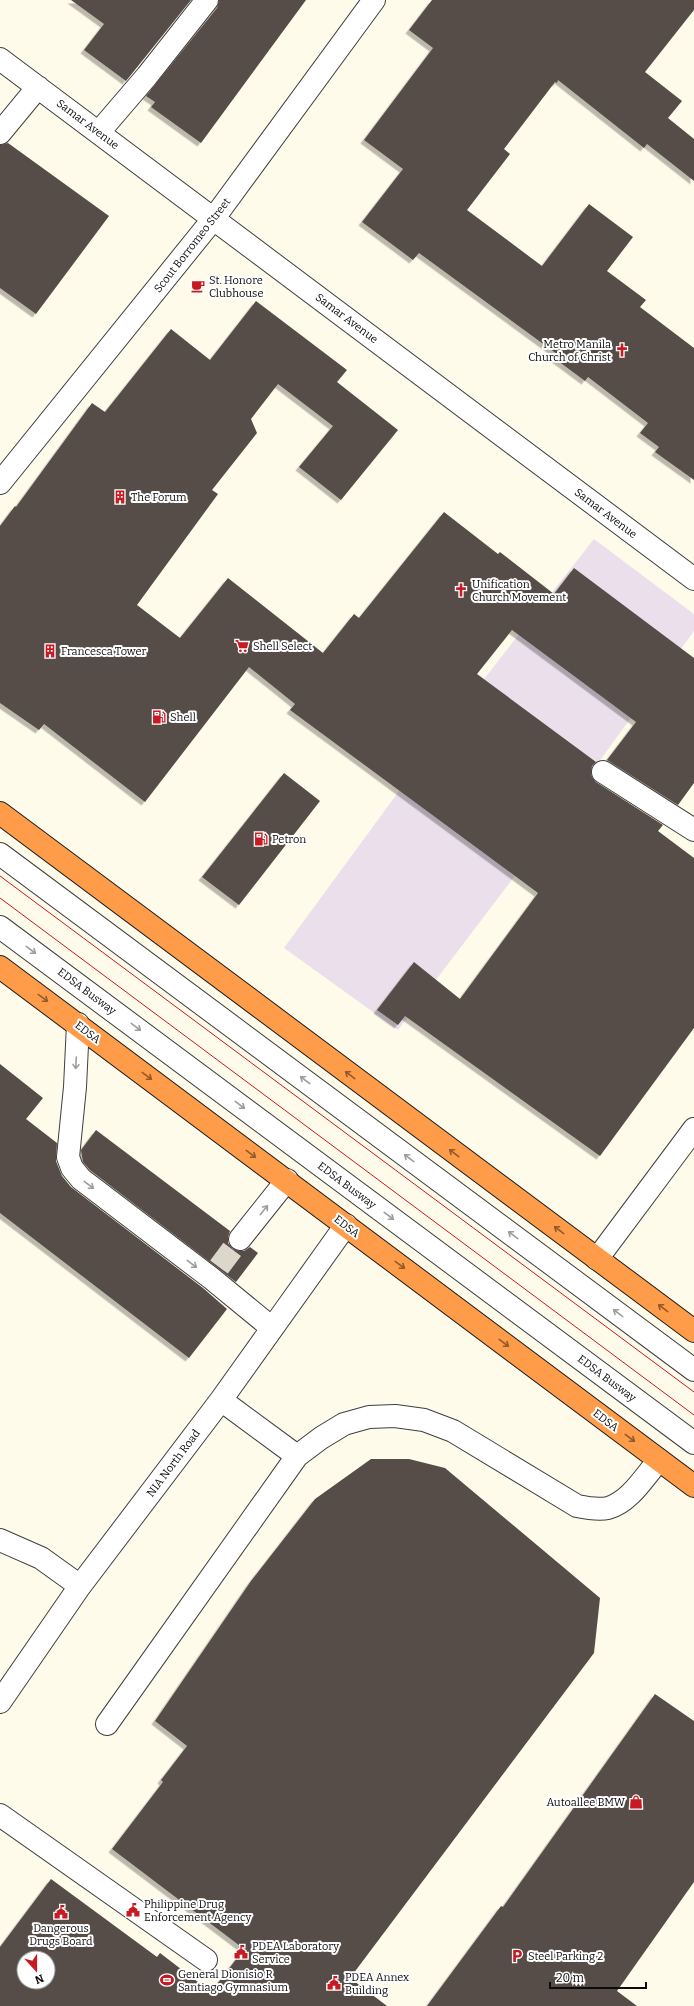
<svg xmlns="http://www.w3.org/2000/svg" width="694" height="2006" viewBox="0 0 694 2006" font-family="Bitter,serif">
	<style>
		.industrial { fill: #ebdfec }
		.building { fill: #564d48; fill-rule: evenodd; filter: url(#shadow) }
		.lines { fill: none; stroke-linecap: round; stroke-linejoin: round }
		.minor-tunnel { stroke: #dbd7ca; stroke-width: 22; stroke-dasharray: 22 11; stroke-linecap: butt }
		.minor-casing { stroke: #3f3f3f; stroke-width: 24 }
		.highway-casing { stroke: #1d1d1d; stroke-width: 24 }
		.minor { stroke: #fff; stroke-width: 22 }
		.highway { stroke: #ff9c49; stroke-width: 22 }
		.tram { stroke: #c71a23; stroke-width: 1 }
		.oneway { stroke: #9e9e9e }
		.oneway2 { stroke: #925b2e }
		.labels { text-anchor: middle; stroke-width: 4; stroke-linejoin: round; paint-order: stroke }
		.street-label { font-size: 11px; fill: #0c0c0c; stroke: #fff }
		.poi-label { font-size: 11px; fill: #0c0c0c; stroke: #fff; text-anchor: start }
	</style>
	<defs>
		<filter id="shadow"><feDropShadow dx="-3.5" dy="3.5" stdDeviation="0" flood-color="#0004"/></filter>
	</defs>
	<rect width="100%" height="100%" fill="#fffbeb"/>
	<path class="industrial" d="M 594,539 L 694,614 L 694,631 L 548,832 L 398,1030 L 284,948 L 443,731 Z"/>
	<path class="building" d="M 71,0 L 191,0 L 126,81 L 84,50 L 104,24 Z
		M 219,0 L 306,0 L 201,143 L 151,107 L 155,102 L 146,96 L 217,8 Z
		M 432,0 L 694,0 L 694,10 L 645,72 L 682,101 L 668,118 L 694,139 L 694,181 L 647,144 L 644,148 L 558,80 L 557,83 L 555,82 L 504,149 L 510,154 L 467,210 L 542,266 L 589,204 L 633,237 L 607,271 L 646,300 L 640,307 L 694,348 L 694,480 L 655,452 L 659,447 L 640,433 L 648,423 L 588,377 L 585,381 L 554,358 L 557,354 L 419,253 L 413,260 L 362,222 L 403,169 L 364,140 L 433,48 L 409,30 Z
		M 8,143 L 109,216 L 36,314 L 0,288 L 0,145 Z
		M 256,301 L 347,370 L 337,382 L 398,430 L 341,500 L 299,467 L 333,426 L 278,384 L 251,419 L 257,433 L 212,490 L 218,494 L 137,605 L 180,638 L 228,578 L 323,653 L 354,614 L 359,618 L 444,512 L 498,554 L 500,552 L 554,594 L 574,568 L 694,658 L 694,783 L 678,805 L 607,760 L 636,722 L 512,630 L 477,674 L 596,762 L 592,766 L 591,772 L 592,777 L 596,782 L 663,825 L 658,831 L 694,858 L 694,1028 L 600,1156 L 405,1016 L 398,1025 L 377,1010 L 414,962 L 460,999 L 538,893 L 290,710 L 295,704 L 249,667 L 145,802 L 44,724 L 39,730 L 0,703 L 0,526 L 15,506 L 16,507 L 92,403 L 105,412 L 171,329 L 210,360 Z
		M 284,773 L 320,801 L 239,905 L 202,877 Z
		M 0,1064 L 43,1098 L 26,1119 L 57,1143 L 56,1161 L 62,1176 L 71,1187 L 203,1288 L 227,1309 L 189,1358 L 0,1213 Z
		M 96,1130 L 230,1231 L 228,1237 L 228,1243 L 233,1249 L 239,1251 L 244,1251 L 250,1247 L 258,1253 L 236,1282 L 90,1170 L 83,1162 L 81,1150 Z
		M 371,1459 L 409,1459 L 445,1468 L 600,1598 L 594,1653 L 350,1978 L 387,2006 L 0,2006 L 0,1947 L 51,1879 L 157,1957 L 160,1953 L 211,1992 L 244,1949 L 112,1849 L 163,1782 L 161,1780 L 187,1746 L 155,1721 L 251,1581 L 315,1499 ZM 24,1958 L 48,1958 L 48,1982 L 24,1982 Z
		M 655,1694 L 694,1721 L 694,1882 L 617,1991 L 637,2006 L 427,2006 L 501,1906 L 503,1907 Z"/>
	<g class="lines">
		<path class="minor-tunnel" d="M 219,1267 L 240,1239"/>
		<g class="minor-casing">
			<path id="minor" d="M 0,59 L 694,579
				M 99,132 L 147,76 L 207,0
				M 0,133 L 38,87
				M 0,483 L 214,218 L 374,0
				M 603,772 L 694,830
				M 0,854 L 694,1370
				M 0,927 L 694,1443
				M 78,1024 L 75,1087 L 68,1157 L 72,1168 L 81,1179 L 211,1278 L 272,1328
				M 240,1239 L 287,1180
				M 597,1259 L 694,1129
				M 221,1400 L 297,1456
				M 0,1540 L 41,1558 L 80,1586
				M 0,1702 L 80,1586 L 221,1400 L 346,1225
				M 107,1724 L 297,1456 L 321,1438 L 344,1424 L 369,1417 L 395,1416 L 424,1420 L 453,1431 L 577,1506 C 587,1508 598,1510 608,1508 C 630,1502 645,1476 659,1460
				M 0,1815 L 206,1960"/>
		</g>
		<g class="highway-casing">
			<path id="highway" d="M 0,813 L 694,1331
				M 0,967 L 694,1486"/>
		</g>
		<use href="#minor" class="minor"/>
		<use href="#highway" class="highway"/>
		<path class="tram" d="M 0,876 L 694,1392
			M 0,898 L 694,1415"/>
	</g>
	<defs><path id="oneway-shaft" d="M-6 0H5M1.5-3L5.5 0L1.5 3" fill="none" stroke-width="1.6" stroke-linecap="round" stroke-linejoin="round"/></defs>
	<g class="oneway">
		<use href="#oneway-shaft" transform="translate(31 950) rotate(37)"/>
		<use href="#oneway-shaft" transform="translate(136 1027) rotate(37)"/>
		<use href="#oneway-shaft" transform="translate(76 1063) rotate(93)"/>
		<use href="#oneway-shaft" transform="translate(305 1080) rotate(-143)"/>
		<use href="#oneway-shaft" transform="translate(240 1105) rotate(37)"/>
		<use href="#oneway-shaft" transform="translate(409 1158) rotate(-143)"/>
		<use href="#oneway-shaft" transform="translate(89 1185) rotate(37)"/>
		<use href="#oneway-shaft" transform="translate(264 1210) rotate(-51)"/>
		<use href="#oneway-shaft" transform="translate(389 1216) rotate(37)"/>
		<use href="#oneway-shaft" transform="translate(513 1235) rotate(-143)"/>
		<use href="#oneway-shaft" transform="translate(192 1264) rotate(37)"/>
		<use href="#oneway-shaft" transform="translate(618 1313) rotate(-143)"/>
	</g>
	<g class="oneway2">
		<use href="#oneway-shaft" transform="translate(43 998) rotate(36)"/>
		<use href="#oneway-shaft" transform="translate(350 1075) rotate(-143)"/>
		<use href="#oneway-shaft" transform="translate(147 1076) rotate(37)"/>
		<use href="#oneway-shaft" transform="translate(454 1153) rotate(-143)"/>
		<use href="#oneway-shaft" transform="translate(251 1154) rotate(37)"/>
		<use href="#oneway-shaft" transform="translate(559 1230) rotate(-143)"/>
		<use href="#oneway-shaft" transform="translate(400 1265) rotate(37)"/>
		<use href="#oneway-shaft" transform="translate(663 1308) rotate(-143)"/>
		<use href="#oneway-shaft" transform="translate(504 1343) rotate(37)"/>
		<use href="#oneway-shaft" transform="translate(630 1438) rotate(37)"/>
	</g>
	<defs>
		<g id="cafe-bare" transform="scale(1.08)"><path d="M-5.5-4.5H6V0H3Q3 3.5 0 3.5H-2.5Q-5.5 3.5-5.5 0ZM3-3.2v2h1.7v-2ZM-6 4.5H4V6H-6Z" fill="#c71a23" stroke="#fff" stroke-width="2.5" paint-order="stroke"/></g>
		<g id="church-bare" transform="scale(1.08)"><path d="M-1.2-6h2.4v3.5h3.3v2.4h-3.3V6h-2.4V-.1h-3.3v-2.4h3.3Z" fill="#c71a23" stroke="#fff" stroke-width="2.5" paint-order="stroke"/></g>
		<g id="building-bare" transform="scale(1.08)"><path d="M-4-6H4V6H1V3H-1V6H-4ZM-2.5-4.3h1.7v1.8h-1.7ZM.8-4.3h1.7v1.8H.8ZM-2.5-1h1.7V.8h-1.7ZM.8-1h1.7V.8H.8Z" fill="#c71a23" stroke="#fff" stroke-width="2.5" paint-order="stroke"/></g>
		<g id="supermarket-bare" transform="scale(1.08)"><path d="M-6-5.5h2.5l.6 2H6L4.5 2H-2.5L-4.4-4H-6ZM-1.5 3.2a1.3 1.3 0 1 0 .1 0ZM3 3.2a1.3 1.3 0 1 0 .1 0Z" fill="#c71a23" stroke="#fff" stroke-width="2.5" paint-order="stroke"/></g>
		<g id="fuel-bare" transform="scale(1.08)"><path d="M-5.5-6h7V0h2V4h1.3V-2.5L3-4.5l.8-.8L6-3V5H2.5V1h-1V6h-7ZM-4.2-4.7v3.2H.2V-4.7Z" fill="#c71a23" stroke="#fff" stroke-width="2.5" paint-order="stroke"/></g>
		<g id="shop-bare" transform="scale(1.08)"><path d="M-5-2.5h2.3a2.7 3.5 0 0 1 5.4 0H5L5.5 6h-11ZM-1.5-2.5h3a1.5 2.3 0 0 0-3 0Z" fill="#c71a23" stroke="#fff" stroke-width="2.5" paint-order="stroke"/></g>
		<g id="civic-bare" transform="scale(1.08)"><path d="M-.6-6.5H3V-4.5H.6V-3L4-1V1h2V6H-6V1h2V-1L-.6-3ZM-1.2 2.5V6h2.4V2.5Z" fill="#c71a23" stroke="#fff" stroke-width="2.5" paint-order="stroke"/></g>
		<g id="parking-bare" transform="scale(1.08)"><path d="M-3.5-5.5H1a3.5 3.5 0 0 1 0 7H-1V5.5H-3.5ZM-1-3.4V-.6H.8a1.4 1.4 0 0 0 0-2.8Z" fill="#c71a23" stroke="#fff" stroke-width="2.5" paint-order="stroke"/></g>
		<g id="stadium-bare" transform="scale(1.08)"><path d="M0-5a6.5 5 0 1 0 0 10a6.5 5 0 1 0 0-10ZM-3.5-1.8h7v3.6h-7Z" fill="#c71a23" stroke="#fff" stroke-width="2.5" paint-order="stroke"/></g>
	</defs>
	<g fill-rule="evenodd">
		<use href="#cafe-bare" x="198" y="286"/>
		<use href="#church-bare" x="622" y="350"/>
		<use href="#building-bare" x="120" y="497"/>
		<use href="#church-bare" x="461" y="590"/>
		<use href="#supermarket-bare" x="242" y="646"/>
		<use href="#building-bare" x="50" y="651"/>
		<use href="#fuel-bare" x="159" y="717"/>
		<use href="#fuel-bare" x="261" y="839"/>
		<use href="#shop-bare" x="636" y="1802"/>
		<use href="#civic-bare" x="133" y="1910"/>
		<use href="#civic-bare" x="61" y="1912"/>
		<use href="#civic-bare" x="241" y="1952"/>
		<use href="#parking-bare" x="517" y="1956"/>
		<use href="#stadium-bare" x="167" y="1980"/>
		<use href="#civic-bare" x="334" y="1983"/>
	</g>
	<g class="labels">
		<g class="street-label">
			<text transform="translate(88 124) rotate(37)" y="4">Samar Avenue</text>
			<text transform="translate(192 245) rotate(-52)" y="4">Scout Borromeo Street</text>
			<text transform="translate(347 318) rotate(37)" y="4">Samar Avenue</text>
			<text transform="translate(606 513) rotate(37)" y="4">Samar Avenue</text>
			<text transform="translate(87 991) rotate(37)" y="4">EDSA Busway</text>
			<text transform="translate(88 1032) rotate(37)" y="4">EDSA</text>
			<text transform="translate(347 1185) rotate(37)" y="4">EDSA Busway</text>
			<text transform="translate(347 1226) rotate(37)" y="4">EDSA</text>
			<text transform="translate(607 1378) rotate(37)" y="4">EDSA Busway</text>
			<text transform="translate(606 1420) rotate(37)" y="4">EDSA</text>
			<text transform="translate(173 1463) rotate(-53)" y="4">NIA North Road</text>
		</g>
		<g class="poi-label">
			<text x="209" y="284">St. Honore<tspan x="209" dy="13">Clubhouse</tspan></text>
			<text x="611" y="348" text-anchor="end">Metro Manila<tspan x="611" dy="13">Church of Christ</tspan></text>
			<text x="131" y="501">The Forum</text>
			<text x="472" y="588">Unification<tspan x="472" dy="13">Church Movement</tspan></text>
			<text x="253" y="650">Shell Select</text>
			<text x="61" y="655">Francesca Tower</text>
			<text x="170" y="721">Shell</text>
			<text x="272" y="843">Petron</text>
			<text x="625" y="1806" text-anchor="end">Autoallee BMW</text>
			<text x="144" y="1908">Philippine Drug<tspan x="144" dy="13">Enforcement Agency</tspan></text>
			<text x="61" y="1932" text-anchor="middle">Dangerous<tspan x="61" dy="13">Drugs Board</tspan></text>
			<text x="252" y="1950">PDEA Laboratory<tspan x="252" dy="13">Service</tspan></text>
			<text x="528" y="1960">Steel Parking 2</text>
			<text x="178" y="1978">General Dionisio R<tspan x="178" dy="13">Santiago Gymnasium</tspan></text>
			<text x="345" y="1981">PDEA Annex<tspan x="345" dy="13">Building</tspan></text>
		</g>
	</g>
	<g transform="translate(36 1970) rotate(159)"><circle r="19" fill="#ffffff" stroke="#9e9e9e"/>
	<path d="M0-3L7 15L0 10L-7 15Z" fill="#c71a23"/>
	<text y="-6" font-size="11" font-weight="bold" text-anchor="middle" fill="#0c0c0c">N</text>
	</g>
	<path d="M550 1982v6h96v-6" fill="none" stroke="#0c0c0c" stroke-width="2"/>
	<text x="556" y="1982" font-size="12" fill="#0c0c0c" stroke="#ffffff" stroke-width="3" paint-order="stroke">20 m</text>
</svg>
